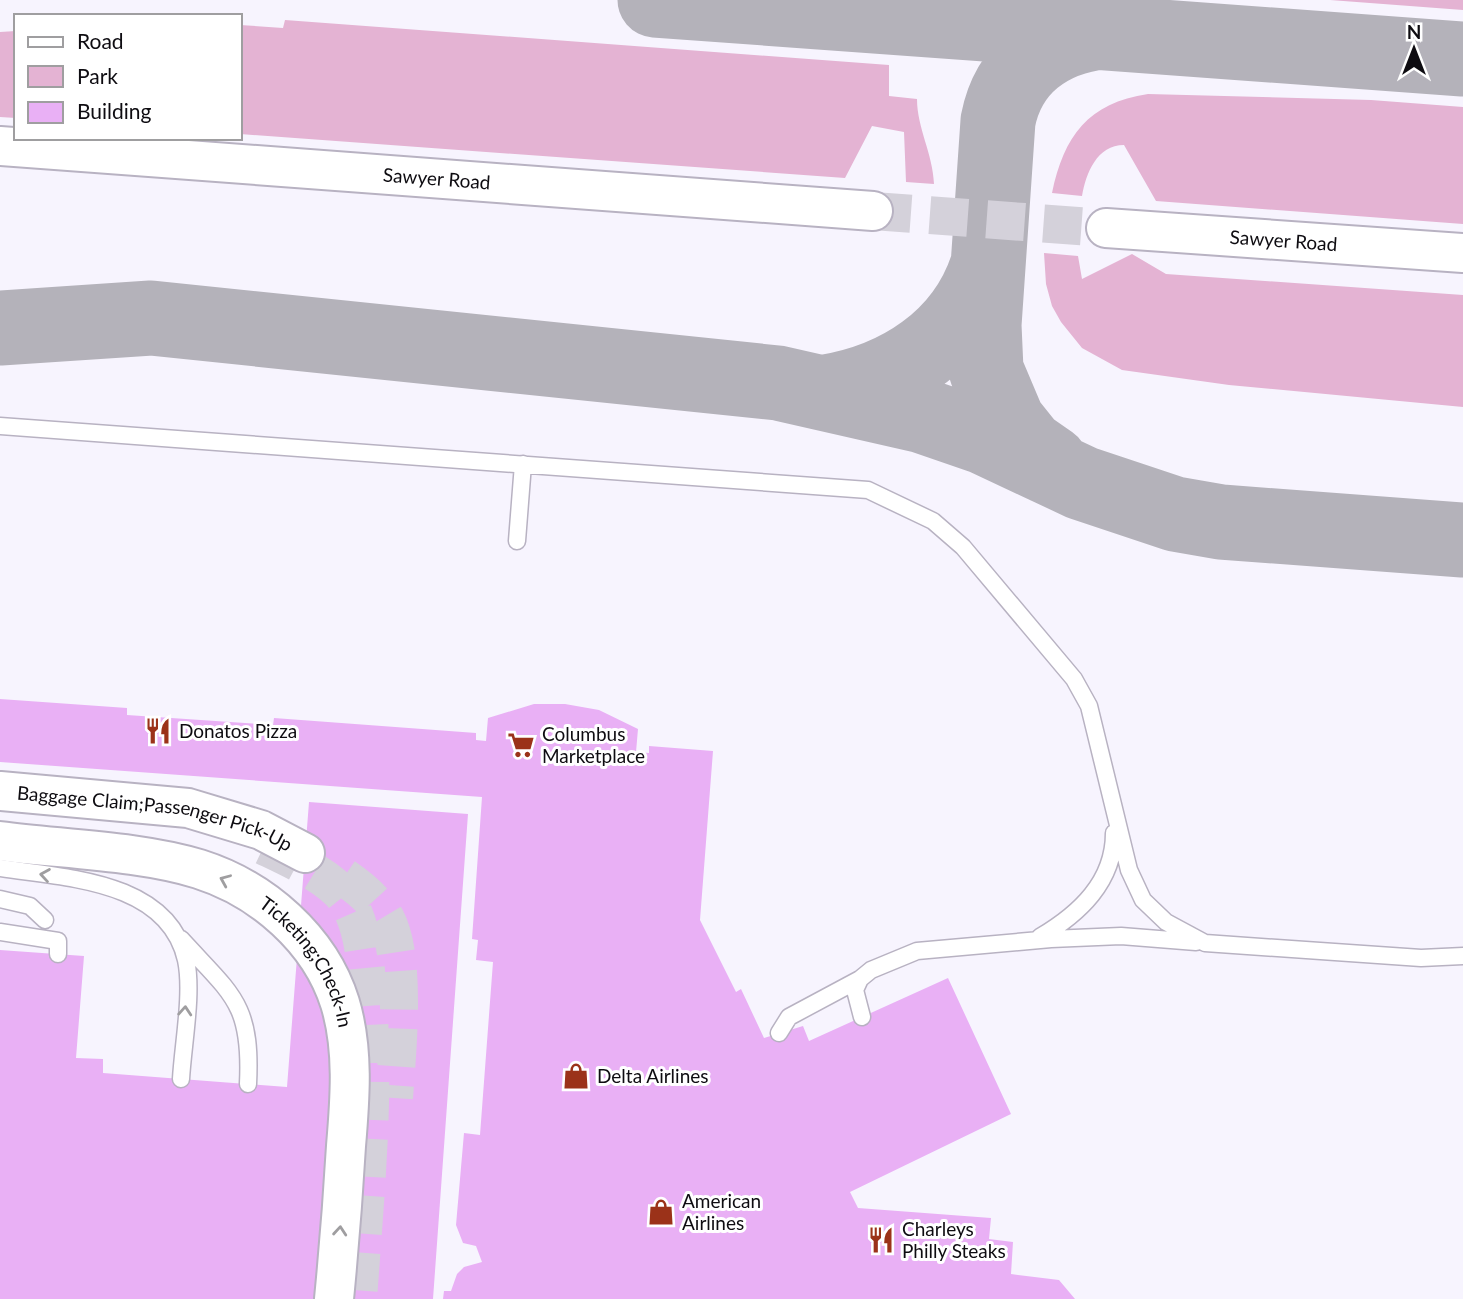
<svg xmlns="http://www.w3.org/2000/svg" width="1463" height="1299" viewBox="0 0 1463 1299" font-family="Lato,sans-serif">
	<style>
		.green { fill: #e4b3d3 }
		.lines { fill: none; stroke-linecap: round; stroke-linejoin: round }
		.taxiway { stroke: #b4b2ba; stroke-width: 75 }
		.building { fill: #e9b0f5 }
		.secondary-tunnel { stroke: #d4d1da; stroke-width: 38; stroke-dasharray: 38 19; stroke-linecap: butt }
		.primary-tunnel { stroke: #d4d1da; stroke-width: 38; stroke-dasharray: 38 19; stroke-linecap: butt }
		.lane-casing { stroke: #b8b2c2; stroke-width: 19 }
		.secondary-casing { stroke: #b8b2c2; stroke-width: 42 }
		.primary-casing { stroke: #b8b2c2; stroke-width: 42 }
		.lane { stroke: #fff; stroke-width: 16 }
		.secondary { stroke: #fff; stroke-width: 38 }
		.primary { stroke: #fff; stroke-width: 38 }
		.oneway { stroke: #9f9ea0 }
		.labels { text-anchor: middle; stroke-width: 6; stroke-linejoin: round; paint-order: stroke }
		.street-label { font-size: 19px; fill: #0e0c11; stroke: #fff }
		.poi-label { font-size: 19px; fill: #0e0c11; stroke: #fff; text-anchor: start }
	</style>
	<rect width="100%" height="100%" fill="#f7f4fe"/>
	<path class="green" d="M 1330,0 L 1463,0 L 1463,10 Z
		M 285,20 L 889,65 L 889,96 L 917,99 C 917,128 933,154 934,184 L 906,182 L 904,132 L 872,126 L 845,178 L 240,134 L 240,25 L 283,28 Z
		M 16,31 L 16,118 L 0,117 L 0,32 Z
		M 1148,94 L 1371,100 L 1463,107 L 1463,224 L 1156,201 L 1124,145 C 1097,145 1086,173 1082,196 L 1052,193 C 1064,136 1088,103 1148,94 Z
		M 1044,253 L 1078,256 L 1082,279 L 1132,254 L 1166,274 L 1463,295 L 1463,407 L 1229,385 L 1122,370 L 1082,348 L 1061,322 L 1052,306 L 1046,284 Z"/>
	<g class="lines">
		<path class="taxiway" d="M 655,0 L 1463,59
			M 0,328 L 151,318 L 778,383 L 923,416 L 984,437 L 1082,483 L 1175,514 L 1221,522 L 1463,540
			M 826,392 C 898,380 963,339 987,267
			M 1051,463 L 1028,447 L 1008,422 L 986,370 L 984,325 L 998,121 C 1008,68 1049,38 1102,32"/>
	</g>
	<path class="building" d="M 0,699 L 127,708 L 127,715 L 273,725 L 274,718 L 476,733 L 476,740 L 486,741 L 488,718 L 534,704 L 565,704 L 599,710 L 638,729 L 636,752 L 649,753 L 649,746 L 713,751 L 700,920 L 736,992 L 741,989 L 764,1038 L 803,1026 L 809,1041 L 948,978 L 1011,1114 L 850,1192 L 858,1208 L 991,1218 L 989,1239 L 1013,1242 L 1011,1274 L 1059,1280 L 1075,1299 L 443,1299 L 444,1291 L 451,1291 L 457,1274 L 464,1267 L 482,1262 L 476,1246 L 463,1243 L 456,1225 L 464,1133 L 480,1135 L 493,962 L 476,960 L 478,940 L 472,939 L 482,797 L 0,762 Z
		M 309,802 L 468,814 L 433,1299 L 0,1299 L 0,950 L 84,956 L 76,1058 L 103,1059 L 103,1073 L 287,1087 Z"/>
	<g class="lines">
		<path class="secondary-tunnel" d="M 873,211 L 1106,228"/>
		<path class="primary-tunnel" d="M 264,846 C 289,858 334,878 348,902 C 365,931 366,968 368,1001 C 375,1100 365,1199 358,1299
			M 344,877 C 360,888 376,901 386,919 C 407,958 397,1053 394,1098"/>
		<g class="lane-casing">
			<path id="lane" d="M 0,426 L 868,490 L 933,521 L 963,547 L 1074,679 L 1089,706 L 1129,870 L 1143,900 L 1166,922 L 1205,943 L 1421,958 L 1463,956
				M 517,541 L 523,464
				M 0,868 C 65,878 168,880 186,960 C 193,993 183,1044 181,1079
				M 0,899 L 30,906 L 45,920
				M 0,932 L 58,941 L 58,954
				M 1040,937 C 1079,914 1114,882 1114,833
				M 181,939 C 232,995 252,1003 248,1084
				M 862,1017 L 855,990 L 860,979 L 871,970 L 917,951 L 1051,939 L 1121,936 L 1196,942
				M 779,1033 L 789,1017 L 860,979"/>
		</g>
		<g class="secondary-casing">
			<g id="secondary">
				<path id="s1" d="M 0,146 L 873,211"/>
				<path id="s2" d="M 1106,228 L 1463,253"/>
			</g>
		</g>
		<g class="primary-casing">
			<g id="primary">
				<path id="s3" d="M 0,791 L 188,808 L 261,830 L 305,853"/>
				<path id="s4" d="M 0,841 C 62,849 141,851 199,869 C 262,889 320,939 340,1003 C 354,1049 350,1099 346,1146 C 343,1197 339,1248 334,1299"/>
			</g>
		</g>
		<use href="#lane" class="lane"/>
		<use href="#secondary" class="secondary"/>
		<use href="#primary" class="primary"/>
	</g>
	<defs><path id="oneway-chevron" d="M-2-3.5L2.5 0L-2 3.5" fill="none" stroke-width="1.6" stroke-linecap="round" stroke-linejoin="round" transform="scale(1.75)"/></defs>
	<g class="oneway">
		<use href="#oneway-chevron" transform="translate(45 875) rotate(-171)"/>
		<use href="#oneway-chevron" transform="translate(225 880) rotate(-157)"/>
		<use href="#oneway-chevron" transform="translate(185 1011) rotate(-86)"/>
		<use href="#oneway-chevron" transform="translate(340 1231) rotate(-85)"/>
	</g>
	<defs>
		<g id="restaurant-bare" transform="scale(2.1)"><path d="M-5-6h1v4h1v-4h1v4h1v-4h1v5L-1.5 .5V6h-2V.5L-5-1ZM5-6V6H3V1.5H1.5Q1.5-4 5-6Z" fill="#9b3219" stroke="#fff" stroke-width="2.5" paint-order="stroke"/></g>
		<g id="supermarket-bare" transform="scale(2.1)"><path d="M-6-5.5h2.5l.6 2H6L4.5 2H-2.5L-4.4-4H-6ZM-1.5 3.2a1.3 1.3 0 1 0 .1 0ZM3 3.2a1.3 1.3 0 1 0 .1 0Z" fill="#9b3219" stroke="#fff" stroke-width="2.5" paint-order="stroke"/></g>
		<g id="shop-bare" transform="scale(2.1)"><path d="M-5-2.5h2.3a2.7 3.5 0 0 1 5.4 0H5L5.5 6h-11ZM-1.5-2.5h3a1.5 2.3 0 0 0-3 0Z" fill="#9b3219" stroke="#fff" stroke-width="2.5" paint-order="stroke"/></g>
	</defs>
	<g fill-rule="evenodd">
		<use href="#restaurant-bare" x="158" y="731"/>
		<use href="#supermarket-bare" x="521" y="745"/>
		<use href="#shop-bare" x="576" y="1076"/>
		<use href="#shop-bare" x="661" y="1212"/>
		<use href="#restaurant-bare" x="881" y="1240"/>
	</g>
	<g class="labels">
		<g class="street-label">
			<text dy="7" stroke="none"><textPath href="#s1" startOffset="438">Sawyer Road</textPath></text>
			<text dy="7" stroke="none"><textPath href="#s2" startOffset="178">Sawyer Road</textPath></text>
			<text dy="7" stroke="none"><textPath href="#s3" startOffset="158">Baggage Claim;Passenger Pick-Up</textPath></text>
			<text dy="7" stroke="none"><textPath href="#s4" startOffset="350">Ticketing;Check-In</textPath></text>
		</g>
		<g class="poi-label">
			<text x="179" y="738">Donatos Pizza</text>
			<text x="542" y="741">Columbus<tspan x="542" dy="22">Marketplace</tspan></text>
			<text x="597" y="1083">Delta Airlines</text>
			<text x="682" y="1208">American<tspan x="682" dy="22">Airlines</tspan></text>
			<text x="902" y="1236">Charleys<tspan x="902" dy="22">Philly Steaks</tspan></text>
		</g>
	</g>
	<rect x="14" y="14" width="228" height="126" fill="#ffffff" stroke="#9f9ea0" stroke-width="2"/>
	<rect x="28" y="37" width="35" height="10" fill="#ffffff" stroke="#9f9ea0" stroke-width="2"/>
	<text x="77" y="49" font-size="21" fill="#0e0c11">Road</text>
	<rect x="28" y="66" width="35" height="21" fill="#e4b3d3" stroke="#9f9ea0" stroke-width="2"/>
	<text x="77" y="84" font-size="21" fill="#0e0c11">Park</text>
	<rect x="28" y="102" width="35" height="21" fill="#e9b0f5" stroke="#9f9ea0" stroke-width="2"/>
	<text x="77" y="119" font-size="21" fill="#0e0c11">Building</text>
	<g transform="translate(1414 49)" stroke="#ffffff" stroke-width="5" paint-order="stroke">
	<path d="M0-5L12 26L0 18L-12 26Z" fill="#0e0c11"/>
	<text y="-10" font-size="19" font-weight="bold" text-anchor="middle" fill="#0e0c11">N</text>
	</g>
</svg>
